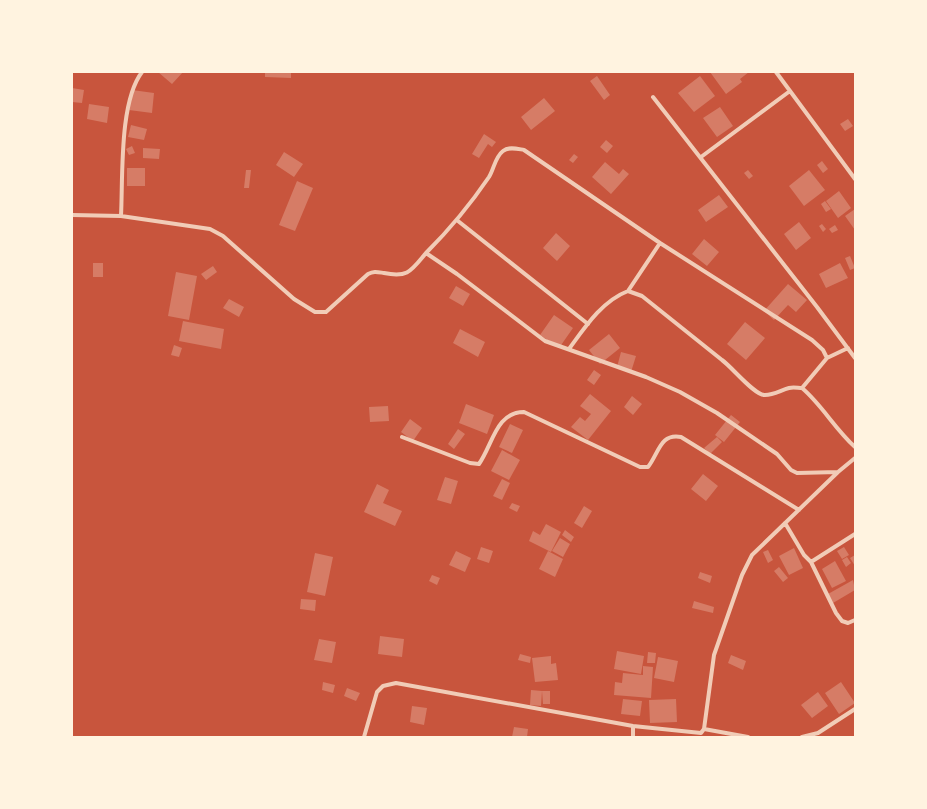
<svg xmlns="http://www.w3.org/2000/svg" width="927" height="809" viewBox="0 0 927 809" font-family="'DM Sans',sans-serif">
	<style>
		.building { fill: #d67c66 }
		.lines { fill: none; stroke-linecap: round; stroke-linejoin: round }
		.minor { stroke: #f1ccb7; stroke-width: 4 }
	</style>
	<rect width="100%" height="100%" fill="#c8553d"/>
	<path class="building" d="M 158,72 L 183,72 L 172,84 Z
		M 265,72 L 291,72 L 291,78 L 265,77 Z
		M 710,72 L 749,72 L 740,79 L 742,82 L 726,94 Z
		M 597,76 L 610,95 L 604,100 L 590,81 Z
		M 700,76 L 715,96 L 694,112 L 678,93 Z
		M 72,88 L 84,90 L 82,103 L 72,102 Z
		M 132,90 L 154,93 L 152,113 L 129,110 Z
		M 544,98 L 555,111 L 531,130 L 521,117 Z
		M 89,104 L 109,107 L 107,123 L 87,119 Z
		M 720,107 L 733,126 L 717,137 L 703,118 Z
		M 848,119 L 853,126 L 845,131 L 840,124 Z
		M 131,125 L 147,129 L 144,140 L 128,137 Z
		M 484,134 L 496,142 L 492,147 L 488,144 L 479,158 L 472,154 Z
		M 606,140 L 613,146 L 607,153 L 600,147 Z
		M 132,146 L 135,153 L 129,155 L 126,149 Z
		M 143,148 L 160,149 L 159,159 L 143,158 Z
		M 284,152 L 303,164 L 294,177 L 276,165 Z
		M 574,154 L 578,157 L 573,163 L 569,160 Z
		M 822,161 L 828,169 L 823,173 L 817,165 Z
		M 605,162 L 619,174 L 623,169 L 629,174 L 611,194 L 592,177 Z
		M 127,168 L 145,168 L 145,186 L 127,186 Z
		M 246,170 L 251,170 L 249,188 L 244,188 Z
		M 748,170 L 753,176 L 749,179 L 744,173 Z
		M 809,170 L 825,190 L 804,206 L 789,186 Z
		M 297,181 L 313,188 L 295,231 L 279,225 Z
		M 839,191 L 851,208 L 838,218 L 826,201 Z
		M 719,195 L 728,207 L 706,222 L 698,210 Z
		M 825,201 L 831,209 L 826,212 L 821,204 Z
		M 855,209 L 855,230 L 845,216 Z
		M 799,222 L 811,238 L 796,250 L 784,234 Z
		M 822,224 L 826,229 L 823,232 L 819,226 Z
		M 835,225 L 838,230 L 832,233 L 829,229 Z
		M 556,233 L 570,246 L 557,261 L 543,248 Z
		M 704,239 L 719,252 L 707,266 L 692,254 Z
		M 850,256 L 855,268 L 850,270 L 845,258 Z
		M 93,263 L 103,263 L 103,277 L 93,277 Z
		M 840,263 L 848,278 L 826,288 L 819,274 Z
		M 213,266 L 217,272 L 206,280 L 201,274 Z
		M 176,272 L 197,276 L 189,320 L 168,316 Z
		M 788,284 L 807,300 L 796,312 L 788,305 L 774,320 L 764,311 Z
		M 456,286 L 470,294 L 463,306 L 449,298 Z
		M 229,299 L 244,307 L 239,317 L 223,308 Z
		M 554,315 L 573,328 L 559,348 L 540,335 Z
		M 183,321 L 224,329 L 221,349 L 179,341 Z
		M 745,322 L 765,338 L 746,360 L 727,344 Z
		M 460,329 L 485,342 L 478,357 L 453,343 Z
		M 609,334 L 620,348 L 600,364 L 589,350 Z
		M 174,345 L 182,348 L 179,357 L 171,355 Z
		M 621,352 L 636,356 L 631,372 L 617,367 Z
		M 594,370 L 601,375 L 594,385 L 587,380 Z
		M 590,394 L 611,411 L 588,440 L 571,427 L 580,417 L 585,421 L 591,414 L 580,406 Z
		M 632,396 L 642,404 L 633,415 L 624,407 Z
		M 466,404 L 494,415 L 487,434 L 459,423 Z
		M 388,406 L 389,421 L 370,422 L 369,407 Z
		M 731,415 L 740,422 L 724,442 L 715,435 Z
		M 410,419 L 422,428 L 413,441 L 401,432 Z
		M 510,424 L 523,430 L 512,453 L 499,447 Z
		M 458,429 L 465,434 L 454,449 L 448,444 Z
		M 717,437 L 722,442 L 710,454 L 704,448 Z
		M 502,450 L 520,460 L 509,480 L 491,471 Z
		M 703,474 L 718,486 L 706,501 L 691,489 Z
		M 445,477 L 458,481 L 451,504 L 437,500 Z
		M 502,479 L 510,483 L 502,500 L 493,496 Z
		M 377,484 L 389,490 L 383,503 L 402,511 L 395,526 L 364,512 Z
		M 512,503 L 520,506 L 517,512 L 509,508 Z
		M 584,506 L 592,511 L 582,528 L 574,523 Z
		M 546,524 L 561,532 L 551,552 L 529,541 L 533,531 L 540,535 Z
		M 565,530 L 574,537 L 571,542 L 562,535 Z
		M 560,538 L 570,544 L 563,557 L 552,551 Z
		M 481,547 L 493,551 L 489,563 L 477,559 Z
		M 844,547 L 849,555 L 842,559 L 837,551 Z
		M 794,548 L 803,568 L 789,575 L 779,556 Z
		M 768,550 L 773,560 L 768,563 L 763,552 Z
		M 456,551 L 471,558 L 465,572 L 449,565 Z
		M 548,551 L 563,559 L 555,577 L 539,569 Z
		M 315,553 L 333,557 L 325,596 L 307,592 Z
		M 855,555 L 855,566 L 850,558 Z
		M 847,557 L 851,563 L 846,567 L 842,560 Z
		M 835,561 L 846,581 L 832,588 L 822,569 Z
		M 779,567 L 788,578 L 783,582 L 774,571 Z
		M 700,572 L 712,576 L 710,583 L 698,578 Z
		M 432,575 L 440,578 L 437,585 L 429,581 Z
		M 853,580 L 855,590 L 833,603 L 828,594 Z
		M 301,599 L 316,600 L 315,611 L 300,609 Z
		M 694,601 L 714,607 L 713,613 L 692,608 Z
		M 380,636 L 404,639 L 402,657 L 378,654 Z
		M 319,639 L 336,642 L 332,663 L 314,660 Z
		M 617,651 L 644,656 L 641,674 L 614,669 Z
		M 648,652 L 656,653 L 655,663 L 647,663 Z
		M 520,654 L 531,657 L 530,663 L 518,660 Z
		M 731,655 L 746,661 L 743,670 L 728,663 Z
		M 551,656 L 551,664 L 556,663 L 558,680 L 535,682 L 532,658 Z
		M 658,657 L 678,661 L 674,682 L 654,678 Z
		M 643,666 L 653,667 L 651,698 L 614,695 L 615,682 L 622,683 L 623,673 L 643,675 Z
		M 323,682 L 335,685 L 333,693 L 322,690 Z
		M 841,682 L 855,703 L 839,714 L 825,693 Z
		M 347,688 L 360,693 L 356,701 L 344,696 Z
		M 531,690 L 542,691 L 541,706 L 530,705 Z
		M 542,691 L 550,691 L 550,704 L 543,704 Z
		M 818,692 L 828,706 L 812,718 L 801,705 Z
		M 623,699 L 642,701 L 640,716 L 621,714 Z
		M 676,699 L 677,722 L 650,723 L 649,700 Z
		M 412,706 L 427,708 L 424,725 L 410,722 Z
		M 514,727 L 528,729 L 527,737 L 512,737 Z"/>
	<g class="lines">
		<path class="minor" d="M 776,72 L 855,179
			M 653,97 L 817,307 L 855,358
			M 701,157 L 790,91
			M 72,215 L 121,216 L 210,229 L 223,236 L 294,299 L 315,312 L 326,312 L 368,274 C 374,271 377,272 384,273 C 408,278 411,271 426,253 L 457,274 L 545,341 L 646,377 L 680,392 L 717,413 L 777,454 L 791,470 L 797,473 L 838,472
			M 121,216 C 123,177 119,102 142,72
			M 458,221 L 588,324
			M 426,253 C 450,229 470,205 489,177 C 494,169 495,157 503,151 C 509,146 518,149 524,150 L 660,243 L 812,340 L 823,350 L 827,358
			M 628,291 L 660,243
			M 569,349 C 585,327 602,301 628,291 L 642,296 L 722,360 C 732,367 755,396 765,395 C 774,395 781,390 789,388 C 793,387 798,388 802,388 C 822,405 835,429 855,447
			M 802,388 L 827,358 L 848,348
			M 402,437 L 470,463 L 479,464 C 493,444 496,412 524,412 L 640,467 L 648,467 C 659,453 660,433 681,437 L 799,510
			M 785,523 L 804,555 L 811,562 L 836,613 L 842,621 L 848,623 L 855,620
			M 811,562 L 855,534
			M 704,729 L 748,737
			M 364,737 L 377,692 L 383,686 L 396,683 L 633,726 L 701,733 L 704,729 L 714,655 L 742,575 L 752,555 L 838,472 L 855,458
			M 633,737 L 633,726
			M 802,737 L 818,733 L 855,709"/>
	</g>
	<rect width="927" height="809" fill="none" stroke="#fff3e0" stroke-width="146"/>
</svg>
